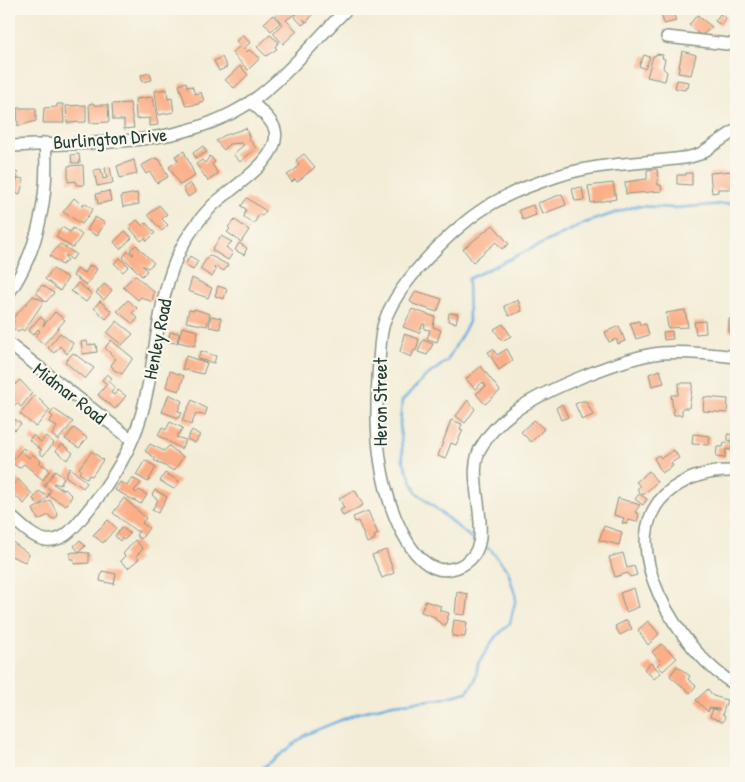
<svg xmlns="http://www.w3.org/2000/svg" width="745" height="782" viewBox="0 0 745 782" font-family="'Patrick Hand',sans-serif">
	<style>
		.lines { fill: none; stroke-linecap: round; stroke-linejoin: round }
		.stream { stroke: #68abdd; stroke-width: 2.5 }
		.building { fill: #fbae87 }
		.minor-casing { stroke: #899586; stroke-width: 14 }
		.minor { stroke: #fff; stroke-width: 11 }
		.labels { text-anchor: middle; stroke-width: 4.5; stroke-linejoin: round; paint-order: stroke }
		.street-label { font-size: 19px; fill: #1f3d34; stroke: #fbf7ec }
	</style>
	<rect width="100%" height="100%" fill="#fbf7ec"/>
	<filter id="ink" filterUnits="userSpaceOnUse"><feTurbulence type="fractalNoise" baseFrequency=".02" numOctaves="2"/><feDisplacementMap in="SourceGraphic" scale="10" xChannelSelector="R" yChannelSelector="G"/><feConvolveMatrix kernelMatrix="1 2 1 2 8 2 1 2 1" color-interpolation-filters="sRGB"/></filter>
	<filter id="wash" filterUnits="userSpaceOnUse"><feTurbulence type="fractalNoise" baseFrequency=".0096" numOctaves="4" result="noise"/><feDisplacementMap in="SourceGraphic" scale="20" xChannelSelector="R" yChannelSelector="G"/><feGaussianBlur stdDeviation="1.12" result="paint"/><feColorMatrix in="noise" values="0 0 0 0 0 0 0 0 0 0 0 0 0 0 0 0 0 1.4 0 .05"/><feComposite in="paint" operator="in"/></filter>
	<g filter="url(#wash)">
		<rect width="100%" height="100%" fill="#f3edd7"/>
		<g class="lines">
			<path class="stream" d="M 476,542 L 416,492 L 403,460 L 400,424 L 402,401 L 425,377 L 447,361 L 469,322 L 468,279 L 585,223 L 636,206 L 674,208 L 736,203
				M 256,773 L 307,734 L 358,713 L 393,704 L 441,699 L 467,692 L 475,681 L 478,664 L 493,640 L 510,623 L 516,598 L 508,571 L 491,550 L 481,545"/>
		</g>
		<g id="blocks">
			<path class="building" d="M 282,9 L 290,9 L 295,14 L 286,20 L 297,31 L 283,44 L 273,33 L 282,24 L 275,15 Z
				M 300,9 L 308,9 L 313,14 L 307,22 L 303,19 L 306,22 L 302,25 L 295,17 Z
				M 660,9 L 672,9 L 676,21 L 664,24 Z
				M 720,14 L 726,18 L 721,25 L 715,21 Z
				M 273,15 L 280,23 L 271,31 L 264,23 Z
				M 697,15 L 712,27 L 701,36 L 689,25 Z
				M 243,35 L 250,43 L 243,49 L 246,52 L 249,50 L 260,58 L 248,70 L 232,53 L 240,46 L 236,41 Z
				M 270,35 L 279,42 L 275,47 L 277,49 L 266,56 L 257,47 Z
				M 682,51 L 696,55 L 691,75 L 678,73 Z
				M 656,54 L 663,55 L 662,58 L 665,59 L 663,68 L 667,72 L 665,81 L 647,77 L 653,56 L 655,56 Z
				M 644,55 L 650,57 L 645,69 L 639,66 Z
				M 222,57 L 227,67 L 219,71 L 214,61 Z
				M 240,66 L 248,75 L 234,88 L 225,80 Z
				M 150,73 L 152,80 L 142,82 L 141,75 Z
				M 677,80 L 689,82 L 688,88 L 686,87 L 685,90 L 675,88 Z
				M 186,82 L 187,87 L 192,86 L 195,94 L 201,92 L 204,101 L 199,102 L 199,104 L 186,106 L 179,85 Z
				M 167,89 L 168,99 L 172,98 L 174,112 L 158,115 L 155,91 Z
				M 153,97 L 158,125 L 149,126 L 149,118 L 136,119 L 135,99 Z
				M 93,103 L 94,105 L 108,105 L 109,122 L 90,123 L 89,104 Z
				M 130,103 L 134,128 L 124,129 L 124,120 L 113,120 L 112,104 Z
				M 57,104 L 63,104 L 64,123 L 43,123 L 44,108 L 57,107 Z
				M 86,105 L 86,122 L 67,123 L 66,106 Z
				M 17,108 L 36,108 L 36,121 L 18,126 Z
				M 246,128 L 250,140 L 256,148 L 240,162 L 233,154 L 244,145 L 242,143 L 229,144 L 224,150 L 216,141 L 223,136 Z
				M 203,146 L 207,152 L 196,158 L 193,153 Z
				M 184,151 L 195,176 L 180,185 L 169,167 L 178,161 L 175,156 Z
				M 79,154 L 80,163 L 72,163 L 71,155 Z
				M 304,154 L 315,167 L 297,182 L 295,179 L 292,182 L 287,175 L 296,169 L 299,164 L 296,160 Z
				M 210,156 L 215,162 L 212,164 L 218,174 L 208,181 L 196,164 L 202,160 L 205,163 Z
				M 155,158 L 160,160 L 168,177 L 157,183 L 150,172 L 146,174 L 141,166 Z
				M 134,160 L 137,174 L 120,178 L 117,166 Z
				M 83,165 L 84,185 L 76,185 L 76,181 L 68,182 L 68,166 Z
				M 110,167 L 113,183 L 97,186 L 94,170 L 101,169 L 103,179 L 107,178 L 105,168 Z
				M 657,169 L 658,185 L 661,185 L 662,191 L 626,194 L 625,182 L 647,179 L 647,170 Z
				M 9,170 L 18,173 L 15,184 L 18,178 L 24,179 L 20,194 L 9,191 Z
				M 732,171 L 732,175 L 736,174 L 736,189 L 718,189 L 718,192 L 712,193 L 710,173 Z
				M 686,173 L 692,173 L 692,185 L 677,184 L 677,175 L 686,175 Z
				M 190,183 L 196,192 L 188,197 L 183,188 Z
				M 613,183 L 616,199 L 591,203 L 588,186 Z
				M 582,187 L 584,200 L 575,201 L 572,189 Z
				M 109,191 L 111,201 L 98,204 L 96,194 Z
				M 137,193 L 139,204 L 123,207 L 121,196 Z
				M 562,194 L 566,205 L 542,214 L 538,203 Z
				M 74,198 L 83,206 L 84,203 L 93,209 L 82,224 L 63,212 Z
				M 247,198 L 266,211 L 262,216 L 259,214 L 254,224 L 244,217 L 246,209 L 241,206 Z
				M 159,205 L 167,214 L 162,219 L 168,225 L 162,231 L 148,215 Z
				M 533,205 L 536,215 L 523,220 L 519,210 Z
				M 95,217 L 105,223 L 97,236 L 87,230 Z
				M 137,220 L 143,226 L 146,223 L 155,233 L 147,241 L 145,238 L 141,241 L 129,227 Z
				M 235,220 L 249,230 L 241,242 L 227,232 L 230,229 L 228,227 Z
				M 493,225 L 509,244 L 502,249 L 496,242 L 473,262 L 463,249 Z
				M 62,227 L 70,232 L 73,228 L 82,235 L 73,248 L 56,237 Z
				M 125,231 L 132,238 L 120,249 L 114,242 Z
				M 221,236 L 232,242 L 226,247 L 233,253 L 228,260 L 212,250 Z
				M 239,243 L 247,248 L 244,255 L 235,250 Z
				M 60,244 L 76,254 L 72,260 L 66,255 L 65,257 L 68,260 L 62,265 L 50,256 Z
				M 136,245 L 154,263 L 148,268 L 142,265 L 147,271 L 142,276 L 123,257 L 128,251 L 133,255 L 134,254 L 130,250 Z
				M 209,255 L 228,265 L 224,271 L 215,266 L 214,269 L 216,270 L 212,277 L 200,269 Z
				M 190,256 L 198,261 L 193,270 L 185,265 Z
				M 120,258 L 129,266 L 123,272 L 114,263 Z
				M 90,265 L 97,269 L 87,285 L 73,276 L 77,269 L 85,273 Z
				M 53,269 L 68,278 L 60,291 L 45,279 Z
				M 135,275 L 154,292 L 152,302 L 141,297 L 138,300 L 123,287 Z
				M 192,278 L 212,288 L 208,298 L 188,291 Z
				M 78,283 L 92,294 L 86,302 L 71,291 Z
				M 104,284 L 112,290 L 104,300 L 96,293 Z
				M 42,285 L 54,293 L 46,302 L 36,292 Z
				M 218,286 L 227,289 L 224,299 L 215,296 Z
				M 416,291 L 442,299 L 437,312 L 413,304 L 410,301 Z
				M 33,296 L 44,301 L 24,331 L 21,329 L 18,332 L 11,327 L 14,323 L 13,318 Z
				M 128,300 L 137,308 L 132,313 L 138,318 L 133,324 L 117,311 Z
				M 518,300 L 522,311 L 509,316 L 504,306 Z
				M 100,301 L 112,312 L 106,319 L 94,308 Z
				M 194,309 L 210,314 L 207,326 L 186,322 L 189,310 L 194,311 Z
				M 412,309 L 435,317 L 433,327 L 441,330 L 437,342 L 427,339 L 430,330 L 424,329 L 425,324 L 423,324 L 419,333 L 403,327 Z
				M 685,310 L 688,327 L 668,328 L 666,313 Z
				M 55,312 L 65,320 L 44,344 L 35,337 L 40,331 L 38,329 L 33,335 L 28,331 L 40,317 L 45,321 L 43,326 Z
				M 449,313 L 458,314 L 456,323 L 448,321 Z
				M 211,316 L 221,318 L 220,329 L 209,327 Z
				M 729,319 L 736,319 L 736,332 L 729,332 Z
				M 117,321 L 133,334 L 122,345 L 107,333 Z
				M 639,321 L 640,325 L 646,324 L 649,335 L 636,339 L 630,323 Z
				M 705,321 L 706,333 L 696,334 L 694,322 Z
				M 503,324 L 511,336 L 502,341 L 494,329 Z
				M 619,326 L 625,341 L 618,344 L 616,339 L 609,342 L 605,332 Z
				M 182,327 L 198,331 L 195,346 L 178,342 Z
				M 672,331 L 673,339 L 664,340 L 663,332 Z
				M 170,332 L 179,333 L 177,343 L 168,342 Z
				M 60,333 L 73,343 L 67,354 L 60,346 L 54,353 L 48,348 Z
				M 404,334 L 419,339 L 416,351 L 414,350 L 411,357 L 400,352 Z
				M 111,340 L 133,358 L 122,374 L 114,370 L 111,365 L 116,359 L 105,348 Z
				M 423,340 L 433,344 L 427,355 L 418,352 Z
				M 87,341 L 88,345 L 96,344 L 97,352 L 83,354 L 81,342 Z
				M 493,349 L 497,355 L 507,349 L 513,360 L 499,370 L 488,352 Z
				M 201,351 L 216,356 L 214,363 L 198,359 Z
				M 73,353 L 94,368 L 85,379 L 65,362 Z
				M 186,356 L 207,363 L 203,374 L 182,369 Z
				M 481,366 L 500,391 L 485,404 L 476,394 L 486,386 L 483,382 L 475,389 L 466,379 Z
				M 660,370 L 664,383 L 652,386 L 649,374 Z
				M 170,371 L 184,376 L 179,391 L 166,387 Z
				M 107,374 L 112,378 L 109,382 L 115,387 L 111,393 L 114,395 L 118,390 L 126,396 L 115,409 L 98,395 L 107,384 L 102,380 Z
				M 20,380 L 32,393 L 21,407 L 17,403 L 14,406 L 9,402 L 9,390 Z
				M 679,383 L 693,383 L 689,408 L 682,408 L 682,415 L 674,415 L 671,395 L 678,395 Z
				M 169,394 L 182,401 L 178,411 L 182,413 L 179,418 L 162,412 Z
				M 35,395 L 50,410 L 36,427 L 20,414 Z
				M 704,397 L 728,399 L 727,413 L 703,411 Z
				M 192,400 L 207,409 L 205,415 L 196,414 L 191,425 L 182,420 Z
				M 468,400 L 475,409 L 465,423 L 456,416 Z
				M 582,401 L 586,401 L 593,415 L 582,420 L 575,404 Z
				M 562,404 L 568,417 L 561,420 L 556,408 Z
				M 54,409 L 73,422 L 58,440 L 52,435 L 57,427 L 49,422 L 53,417 L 50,414 Z
				M 15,419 L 21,424 L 15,430 L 10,426 Z
				M 451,420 L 462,424 L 460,429 L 463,430 L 456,445 L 451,443 L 445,459 L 438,456 Z
				M 534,420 L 544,429 L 531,442 L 521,432 Z
				M 170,422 L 183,428 L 176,437 L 186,440 L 181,449 L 158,435 L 162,427 L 166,430 Z
				M 74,428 L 87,438 L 79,448 L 65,439 Z
				M 192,430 L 200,435 L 195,443 L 187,439 Z
				M 693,434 L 710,436 L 709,445 L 692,444 Z
				M 728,434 L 736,435 L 736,451 L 726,449 L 725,458 L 716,457 L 717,447 L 723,447 L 724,443 L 731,443 L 731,441 L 728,440 Z
				M 33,435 L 41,442 L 46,436 L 54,443 L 43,456 L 39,452 L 42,450 L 29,440 Z
				M 62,444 L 73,453 L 67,460 L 56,451 Z
				M 150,444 L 164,451 L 169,446 L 183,457 L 174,471 L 154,460 L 155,458 L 145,451 Z
				M 23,448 L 26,450 L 24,453 L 29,458 L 32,454 L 41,461 L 39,463 L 48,468 L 49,471 L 43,480 L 24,464 L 19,468 L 11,462 Z
				M 674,450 L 679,458 L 671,463 L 673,466 L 662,473 L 654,458 L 659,455 L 661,458 Z
				M 92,451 L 103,460 L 92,476 L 89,475 L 87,479 L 79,473 L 81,470 L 79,468 Z
				M 145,460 L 156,467 L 148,482 L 136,475 Z
				M 70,468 L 87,483 L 83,488 L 65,476 Z
				M 55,471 L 64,478 L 60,485 L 54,483 L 53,484 L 63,490 L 64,488 L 72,496 L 66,506 L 48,495 L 51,490 L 44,486 Z
				M 649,471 L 657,482 L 643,495 L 637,489 L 640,486 L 636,482 Z
				M 165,473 L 179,481 L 174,489 L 160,481 Z
				M 132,478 L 141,483 L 134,491 L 136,493 L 139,490 L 147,495 L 141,504 L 115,490 L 120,482 L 127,486 Z
				M 18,479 L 32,494 L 24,504 L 9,490 Z
				M 155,490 L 167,497 L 158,513 L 152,510 L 158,500 L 152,495 Z
				M 355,490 L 363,505 L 343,516 L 340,510 L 344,508 L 339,498 Z
				M 39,491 L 48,497 L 39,505 L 33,499 Z
				M 639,494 L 647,499 L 643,505 L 635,499 Z
				M 124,498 L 146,518 L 142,523 L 149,528 L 141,539 L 136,535 L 139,531 L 136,531 L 113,513 Z
				M 618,498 L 640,505 L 635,512 L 639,514 L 637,522 L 628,520 L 627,524 L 622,523 L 624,518 L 614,515 Z
				M 50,500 L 58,515 L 55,519 L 51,518 L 49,515 L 38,520 L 33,509 Z
				M 368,511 L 378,534 L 374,536 L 375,539 L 367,543 L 358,521 L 355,522 L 353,517 Z
				M 108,520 L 116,528 L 103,543 L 93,535 Z
				M 604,526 L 622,532 L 619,545 L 599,540 Z
				M 122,527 L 130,534 L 124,540 L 122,538 L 120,541 L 115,536 Z
				M 9,531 L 15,536 L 11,541 L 29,554 L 25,562 L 9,555 Z
				M 80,540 L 85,546 L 79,552 L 74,546 Z
				M 135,540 L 143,549 L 136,556 L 139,559 L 128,568 L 120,561 L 125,556 L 123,554 Z
				M 386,550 L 394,573 L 382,578 L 372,555 Z
				M 74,552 L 89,553 L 89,563 L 74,564 L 74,559 L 70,559 L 70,553 Z
				M 623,553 L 627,568 L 634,566 L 637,575 L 630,577 L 628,573 L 615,577 L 609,557 Z
				M 102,571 L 116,574 L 114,584 L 100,581 Z
				M 634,588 L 639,607 L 626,612 L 620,593 Z
				M 457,592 L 468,594 L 465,615 L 455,614 Z
				M 425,601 L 441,606 L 439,610 L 449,613 L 445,626 L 435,619 L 435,617 L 421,612 Z
				M 454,620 L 467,622 L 465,637 L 452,636 Z
				M 627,620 L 632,629 L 620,635 L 615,626 Z
				M 648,621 L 659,634 L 648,645 L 638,630 Z
				M 661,644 L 677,658 L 663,671 L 657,665 L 661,662 L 652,652 Z
				M 651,663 L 661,673 L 654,679 L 644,669 Z
				M 677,666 L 690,676 L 688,679 L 696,686 L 690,693 L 670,676 Z
				M 708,689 L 713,696 L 727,700 L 722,715 L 725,717 L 723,722 L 710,717 L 713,709 L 716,710 L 719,710 L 719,709 L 709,708 L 708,712 L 696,700 Z"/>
		</g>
	</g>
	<g filter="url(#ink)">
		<use href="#blocks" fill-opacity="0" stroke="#899586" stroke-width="1"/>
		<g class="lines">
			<g class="minor-casing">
				<path id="minor" d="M 667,37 L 736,45
					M 736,130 L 700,154 L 690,157 C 646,164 601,162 558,176 C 536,183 512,192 493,203 C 457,223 399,281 385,320 C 380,333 380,348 379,362 C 376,404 375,444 385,485 C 391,511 409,561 438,569 C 445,571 452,569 458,567 C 506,548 458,478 483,444 C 490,433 501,421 512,413 C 543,390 624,357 661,353 C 686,351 712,354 736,357
					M 9,146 C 90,141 181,150 252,101 C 285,78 317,38 347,9
					M 9,293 C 39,250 49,194 45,143
					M 9,344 L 132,440
					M 736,471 C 713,470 691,475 672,489 C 605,538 683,656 736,685
					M 9,515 C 19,523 32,538 46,540 C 65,542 75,526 85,514 C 108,486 131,451 141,416 C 158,359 155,294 185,241 C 193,228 202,216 213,205 C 231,188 282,159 275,130 C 272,119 259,110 251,101"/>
			</g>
			<use href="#minor" class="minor"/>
		</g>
	</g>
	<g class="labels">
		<g class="street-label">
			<text transform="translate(110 138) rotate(-4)" y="7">Burlington Drive</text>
			<text transform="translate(157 339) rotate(-79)" y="7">Henley Road</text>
			<text transform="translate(70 393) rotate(38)" y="7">Midmar Road</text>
			<text transform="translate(380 402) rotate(-90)" y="7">Heron Street</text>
		</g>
	</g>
	<rect width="745" height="782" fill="none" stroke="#fbf7ec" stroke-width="30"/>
</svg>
